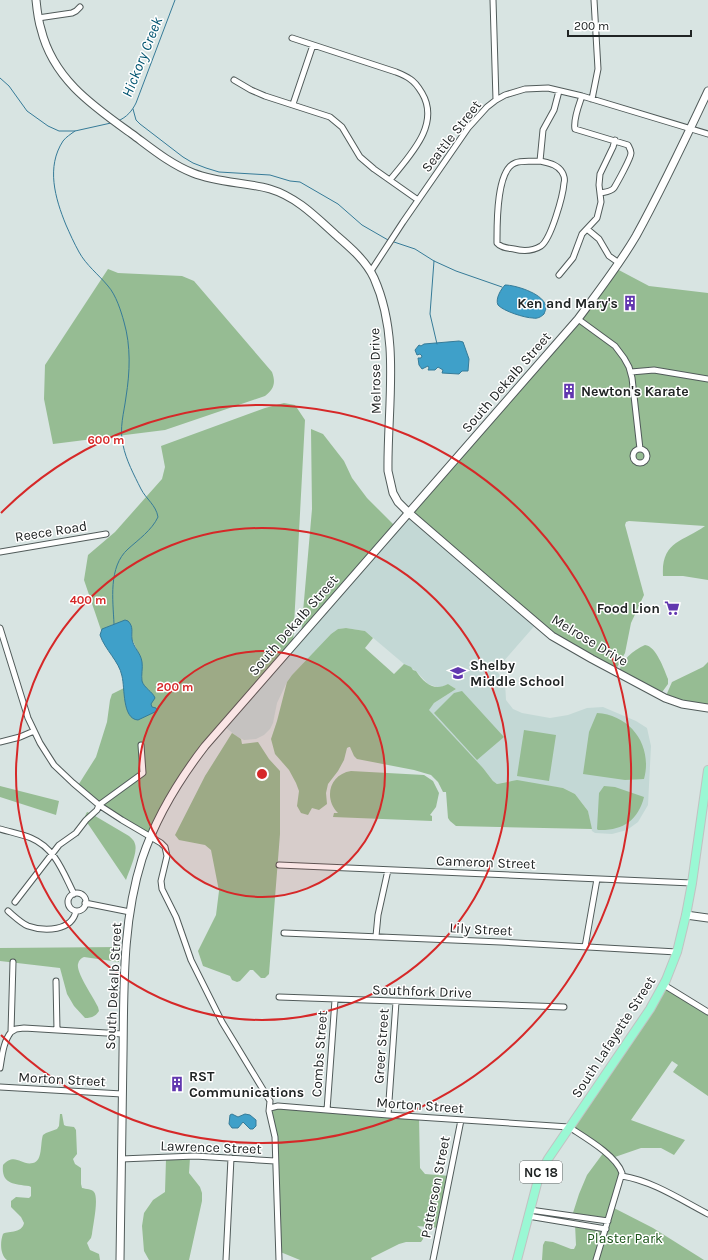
<svg xmlns="http://www.w3.org/2000/svg" width="708" height="1260" viewBox="0 0 708 1260" font-family="Karla,sans-serif">
	<style>
		.built { fill: #c3d8d5 }
		.green { fill: #96bc93 }
		.water { fill: #3fa0c9; stroke: #367b98 }
		.lines { fill: none; stroke-linecap: round; stroke-linejoin: round }
		.stream { stroke: #367b98; stroke-width: 1 }
		.street-casing { stroke: #515b5a; stroke-width: 7 }
		.secondary-casing { stroke: #515b5a; stroke-width: 9 }
		.primary-casing { stroke: #c1c2c2; stroke-width: 10 }
		.street { stroke: #fff; stroke-width: 5 }
		.secondary { stroke: #fff; stroke-width: 7 }
		.primary { stroke: #9af8d4; stroke-width: 8 }
		.ring { fill: none; stroke: #d62828; stroke-width: 2 }
		.labels { text-anchor: middle; stroke-width: 3; stroke-linejoin: round; paint-order: stroke }
		.shield { fill: #fff; stroke: #636666; stroke-width: 1 }
		.shield-label { font-size: 13px; font-weight: bold; fill: #202424 }
		.street-label { font-size: 14px; fill: #202424; stroke: #fff }
		.poi-label { font-size: 14px; font-weight: bold; fill: #202424; stroke: #fff; text-anchor: start }
		.park-label { font-size: 14px; fill: #175215; stroke: #fff }
		.water-label { font-size: 15px; font-style: italic; fill: #005470; stroke: #fff }
		.centre { fill: #d62828; stroke: #fff; stroke-width: 2 }
		.ring-label { font-size: 12px; text-anchor: middle; font-weight: bold; fill: #d62828; stroke: #fff; stroke-width: 3; stroke-linejoin: round; paint-order: stroke }
	</style>
	<rect width="100%" height="100%" fill="#d8e4e2"/>
	<path class="built" d="M 409,513 L 537,623 L 496,670 L 505,682 L 506,700 L 513,709 L 522,713 L 550,718 L 568,715 L 587,708 L 603,707 L 636,721 L 647,728 L 651,746 L 648,805 L 638,822 L 627,830 L 612,834 L 595,833 L 592,831 L 588,811 L 575,794 L 563,788 L 510,781 L 497,784 L 493,781 L 483,768 L 428,710 L 434,703 L 456,689 L 448,684 L 440,688 L 428,684 L 416,671 L 404,664 L 365,631 L 346,628 L 338,629 L 331,634 L 292,675 L 287,682 L 277,703 L 273,723 L 270,729 L 264,735 L 256,739 L 244,740 L 236,736 L 223,725 Z"/>
	<path class="green" d="M 615,268 L 649,286 L 708,293 L 708,580 L 683,576 L 663,576 C 661,541 683,542 705,526 L 629,521 L 626,522 L 625,525 L 644,595 L 631,623 L 625,653 L 615,671 L 572,648 L 409,513 L 554,347 Z
		M 108,269 L 118,273 L 182,276 L 194,281 L 272,372 C 276,383 274,389 265,396 L 165,430 L 53,444 L 44,399 L 45,365 Z
		M 284,403 L 295,405 L 305,420 L 293,644 L 205,746 L 150,837 L 77,787 L 96,757 L 107,722 L 110,700 L 112,694 L 142,679 L 138,652 L 132,639 L 132,630 L 114,624 L 101,630 L 84,580 L 88,555 L 115,532 L 162,479 L 165,467 L 161,446 L 265,408 Z
		M 311,429 L 323,434 L 344,461 L 352,478 L 367,498 L 396,527 L 301,635 L 312,509 Z
		M 346,628 L 365,631 L 373,638 L 365,648 L 394,674 L 404,664 L 411,667 L 413,670 L 416,671 C 424,683 434,692 448,684 L 456,689 L 434,703 L 429,710 L 483,768 L 493,781 L 497,784 L 517,780 L 563,788 L 575,794 L 588,811 L 592,829 L 456,826 L 450,821 L 448,818 L 446,792 L 443,792 L 438,782 L 431,775 L 414,770 L 357,759 L 354,756 L 350,747 L 349,747 L 347,748 L 344,760 L 338,771 L 328,784 L 326,793 L 327,804 L 319,810 L 312,808 L 308,815 L 301,813 L 297,806 L 299,791 L 296,783 L 289,770 L 275,754 L 271,739 L 277,721 L 287,682 L 292,675 L 331,634 L 338,629 Z
		M 645,645 C 656,646 664,669 668,679 L 668,684 L 660,695 L 618,673 C 623,659 632,651 645,645 Z
		M 708,662 L 708,708 L 665,698 L 672,682 L 703,667 Z
		M 462,691 L 504,737 L 477,760 L 434,713 L 454,693 Z
		M 597,713 C 631,715 653,746 644,779 L 625,780 L 583,774 L 589,732 Z
		M 524,730 L 556,735 L 549,781 L 517,776 Z
		M 232,733 L 241,739 L 242,744 L 258,742 L 269,759 L 280,771 L 280,834 L 269,974 L 265,978 L 261,978 L 253,970 L 250,970 L 240,981 L 237,982 L 232,980 L 230,976 L 203,966 L 198,951 L 216,915 L 219,891 L 211,850 L 205,845 L 179,840 L 175,835 L 205,776 Z
		M 351,771 L 424,775 L 433,781 L 439,793 L 436,807 L 430,815 L 432,816 L 432,821 L 333,817 L 334,813 L 338,813 C 323,798 330,774 351,771 Z
		M 0,786 L 59,801 L 56,815 L 0,797 Z
		M 604,786 L 615,787 L 644,797 C 638,821 622,831 598,830 L 597,829 L 599,793 Z
		M 87,812 L 90,813 L 129,836 C 132,839 134,840 135,844 C 138,852 129,871 126,880 L 84,818 Z
		M 120,947 L 119,962 L 84,957 C 81,958 79,960 78,964 C 76,973 94,998 98,1007 L 99,1011 C 95,1017 91,1018 85,1018 L 74,1006 L 67,994 L 60,968 L 0,961 L 0,948 Z
		M 664,985 L 708,1012 L 708,1096 L 673,1072 L 678,1065 L 672,1061 L 631,1120 L 685,1140 L 674,1155 L 661,1148 L 641,1148 L 612,1158 L 621,1170 L 612,1207 L 653,1228 L 704,1260 L 542,1260 L 543,1245 L 545,1241 L 553,1242 L 571,1249 L 574,1249 L 576,1245 L 575,1224 L 605,1229 L 608,1222 L 572,1216 L 579,1194 L 587,1175 L 604,1152 L 569,1127 Z
		M 271,1107 L 419,1117 L 420,1168 L 425,1174 L 450,1176 L 440,1228 L 417,1226 L 424,1232 L 423,1239 L 421,1242 L 406,1242 L 399,1244 L 371,1258 L 372,1260 L 300,1260 L 278,1251 L 275,1161 L 269,1111 Z
		M 60,1114 L 62,1114 L 64,1125 L 66,1126 L 74,1127 L 76,1130 L 77,1154 L 73,1159 L 75,1164 L 81,1168 L 81,1184 L 82,1188 C 86,1189 92,1189 94,1192 C 99,1198 93,1225 92,1234 L 91,1238 L 87,1243 L 90,1250 L 99,1254 L 100,1260 L 7,1260 C 0,1255 0,1242 3,1234 C 6,1231 22,1234 24,1223 L 21,1217 L 11,1207 L 11,1201 L 16,1197 L 29,1198 L 31,1196 L 31,1187 L 29,1186 C 14,1184 1,1184 3,1165 C 15,1152 21,1166 33,1163 C 43,1161 40,1143 43,1135 L 46,1133 L 57,1129 L 59,1126 Z
		M 190,1158 L 189,1173 L 200,1187 L 202,1193 L 202,1201 L 189,1260 L 149,1260 L 144,1251 L 142,1226 L 144,1213 L 153,1200 L 165,1192 L 166,1159 Z"/>
	<path class="water" d="M 505,285 C 515,285 541,293 545,304 C 547,308 545,311 544,314 C 541,317 537,319 533,318 C 525,318 503,311 498,305 C 495,299 501,289 505,285 Z
		M 459,341 L 463,342 L 469,359 L 468,371 L 462,371 L 459,374 L 442,373 L 443,370 L 438,367 L 435,370 L 428,370 L 429,368 L 428,366 L 422,369 L 419,365 L 418,358 L 421,358 L 422,356 L 420,354 L 417,355 L 415,350 L 419,345 L 421,346 L 424,344 Z
		M 125,620 L 128,621 C 134,627 131,632 132,639 C 133,647 141,653 142,662 C 143,668 141,675 142,681 C 144,688 153,692 155,698 L 151,704 L 152,707 L 156,708 L 157,711 L 138,720 C 122,719 125,688 122,676 C 119,661 105,650 100,635 L 102,629 Z
		M 232,1114 L 238,1117 L 245,1114 L 250,1115 L 256,1120 L 256,1126 L 253,1129 L 250,1129 L 243,1122 L 238,1128 L 232,1128 L 229,1124 L 230,1115 Z"/>
	<g class="lines">
		<path class="stream" d="M 0,78 L 9,86 L 27,111 L 48,126 L 59,131 L 75,131 L 111,123
			M 133,109 L 136,120 L 140,124 L 183,157 L 193,163 L 206,168 L 219,172 L 270,175 L 290,181 L 300,182 L 338,204 L 362,225 L 388,240
			M 118,121 C 127,117 132,111 136,103 L 175,0
			M 75,131 C 71,134 66,137 63,141 C 46,167 55,198 66,225 C 70,234 74,243 79,252 C 86,265 99,275 108,286 C 116,295 121,311 124,322 C 131,346 130,372 126,397 C 124,413 119,428 123,445 C 126,460 134,475 141,489 C 146,499 156,505 158,517 C 152,530 138,540 128,549 C 108,567 113,600 114,624
			M 394,242 L 415,249 L 434,261 L 456,271 L 502,287
			M 434,261 L 430,314 L 437,344"/>
		<g class="street-casing">
			<path id="street" d="M 493,0 L 496,100
				M 38,18 L 72,13 L 76,11 L 80,7
				M 292,38 L 396,72 C 401,74 406,76 410,79 C 415,82 419,88 422,93 C 441,125 409,156 390,180
				M 234,80 L 251,90 L 265,96 L 330,117 L 342,127 L 360,157 L 374,169 L 418,200
				M 582,96 C 579,105 573,119 575,129 L 628,145 C 629,147 631,150 631,153 C 631,158 617,183 614,188 C 611,192 605,192 600,193
				M 592,99 L 598,69 L 594,0
				M 293,104 L 313,45
				M 540,161 C 548,163 557,164 562,172 C 564,175 565,180 564,183 C 563,196 551,239 541,246 C 533,251 522,251 514,249 C 508,248 501,248 497,243 C 497,225 496,170 515,163 C 522,160 532,162 540,161 Z
				M 540,161 L 543,130 L 554,110 L 559,91
				M 587,229 L 599,239 L 609,256 L 619,263
				M 371,271 L 403,222 L 468,128 L 487,107 L 496,100 L 505,95 L 525,89 L 548,88 L 582,96 L 708,134
				M 559,275 L 573,258 L 582,234 L 597,218 L 601,202 L 599,185 L 600,174 L 613,147 L 615,140
				M 578,319 L 615,346 L 624,358 L 629,367 L 632,378 L 640,449
				M 631,372 L 654,370 L 708,379
				M633 456a7 7 0 1 1 14 0a7 7 0 1 1-14 0Z
				M 0,552 L 106,534
				M 0,628 L 28,718 L 40,743 L 54,765 L 73,783 L 99,805 L 122,820 L 161,843 L 165,847 L 167,856 L 161,881 L 162,889 L 176,917 L 191,960 L 222,1022 L 270,1101 L 269,1111 L 275,1137 L 279,1260
				M 0,742 L 20,737 L 34,731
				M 0,829 C 10,832 21,834 31,838 C 55,848 63,872 74,894
				M 279,865 L 692,883
				M68 902a9 9 0 1 1 18 0a9 9 0 1 1-18 0Z
				M 15,902 L 59,845 L 76,833 L 86,820 L 97,810 L 99,805 L 143,773 L 141,745
				M 85,903 L 130,912
				M 8,911 C 14,916 21,923 28,926 C 45,932 72,931 76,911
				M 284,933 L 501,942 L 677,952
				M 376,936 L 378,915 L 388,870
				M 585,947 L 597,879
				M 56,981 L 57,1030
				M 664,985 L 708,1012
				M 279,997 L 564,1007
				M 11,1032 L 16,1029 L 24,1028 L 123,1034
				M 0,1068 C 2,1057 3,1042 11,1032 L 13,962
				M 0,1087 L 122,1094
				M 270,1108 L 278,1106 L 388,1115 L 569,1127 C 584,1137 616,1155 622,1173 L 596,1260
				M 327,1110 L 335,1000
				M 388,1115 L 396,1002
				M 121,1159 L 195,1156 L 275,1161
				M 622,1176 C 653,1181 681,1200 708,1214
				M 530,1210 L 608,1221
				M 528,1216 L 606,1229
				M 226,1260 L 231,1158
				M 433,1260 L 461,1120"/>
		</g>
		<g class="secondary-casing">
			<path id="secondary" d="M 36,0 C 37,10 38,20 41,29 C 53,79 93,106 132,134 C 151,148 170,164 193,173 C 218,183 245,182 270,189 C 297,197 317,218 337,236 C 351,248 366,261 374,278 C 401,338 387,408 388,471 L 393,493 L 398,502 L 409,513 L 518,607 L 552,636 L 592,659 L 665,698 L 682,704 L 708,708
				M 686,915 L 708,918
				M 120,1260 C 121,1191 122,1123 123,1054 C 124,989 122,922 142,859 C 156,817 178,781 205,746 L 578,319 C 598,292 619,265 636,236 C 662,189 685,140 708,91"/>
		</g>
		<g class="primary-casing">
			<path id="primary" d="M 517,1260 L 539,1176 L 548,1159 L 650,1009 L 666,980 L 677,952 L 686,915 L 692,883 L 708,770"/>
		</g>
		<use href="#street" class="street"/>
		<use href="#secondary" class="secondary"/>
		<use href="#primary" class="primary"/>
	</g>
	<circle cx="262" cy="774" r="123" fill="#d62828" fill-opacity=".12"/>
	<g class="ring">
		<circle cx="262" cy="774" r="123"/>
		<circle cx="262" cy="774" r="246"/>
		<path d="M1 513A369 369 0 1 1 1 1035"/>
	</g>
	<defs>
		<g id="building-bare" transform="scale(1.2)"><path d="M-4-6H4V6H1V3H-1V6H-4ZM-2.5-4.3h1.7v1.8h-1.7ZM.8-4.3h1.7v1.8H.8ZM-2.5-1h1.7V.8h-1.7ZM.8-1h1.7V.8H.8Z" fill="#6137af" stroke="#fff" stroke-width="2.5" paint-order="stroke"/></g>
		<g id="supermarket-bare" transform="scale(1.2)"><path d="M-6-5.5h2.5l.6 2H6L4.5 2H-2.5L-4.4-4H-6ZM-1.5 3.2a1.3 1.3 0 1 0 .1 0ZM3 3.2a1.3 1.3 0 1 0 .1 0Z" fill="#6137af" stroke="#fff" stroke-width="2.5" paint-order="stroke"/></g>
		<g id="school-bare" transform="scale(1.2)"><path d="M0-5L7-2L0 1L-7-2ZM-4 1L0 2.5L4 1V4Q0 6-4 4Z" fill="#6137af" stroke="#fff" stroke-width="2.5" paint-order="stroke"/></g>
	</defs>
	<g fill-rule="evenodd">
		<use href="#building-bare" x="630" y="303"/>
		<use href="#building-bare" x="569" y="391"/>
		<use href="#supermarket-bare" x="672" y="608"/>
		<use href="#school-bare" x="458" y="673"/>
		<use href="#building-bare" x="177" y="1084"/>
	</g>
	<g class="labels">
		<rect class="shield" x="520" y="1161" width="42" height="22" rx="3"/>
		<g class="shield-label">
			<text x="541" y="1177">NC 18</text>
		</g>
		<g class="street-label">
			<text transform="translate(451 136) rotate(-52)" y="5">Seattle Street</text>
			<text transform="translate(375 371) rotate(-91)" y="5">Melrose Drive</text>
			<text transform="translate(506 382) rotate(-49)" y="5">South Dekalb Street</text>
			<text transform="translate(51 531) rotate(-9)" y="5">Reece Road</text>
			<text transform="translate(293 625) rotate(-49)" y="5">South Dekalb Street</text>
			<text transform="translate(590 640) rotate(31)" y="5">Melrose Drive</text>
			<text transform="translate(486 862) rotate(2)" y="5">Cameron Street</text>
			<text transform="translate(481 929) rotate(3)" y="5">Lily Street</text>
			<text transform="translate(113 986) rotate(-87)" y="5">South Dekalb Street</text>
			<text transform="translate(422 991) rotate(2)" y="5">Southfork Drive</text>
			<text transform="translate(613 1037) rotate(-57)" y="5">South Lafayette Street</text>
			<text transform="translate(381 1046) rotate(-86)" y="5">Greer Street</text>
			<text transform="translate(319 1054) rotate(-86)" y="5">Combs Street</text>
			<text transform="translate(62 1079) rotate(3)" y="5">Morton Street</text>
			<text transform="translate(420 1105) rotate(4)" y="5">Morton Street</text>
			<text transform="translate(211 1147) rotate(2)" y="5">Lawrence Street</text>
			<text transform="translate(435 1187) rotate(-79)" y="5">Patterson Street</text>
		</g>
		<g class="poi-label">
			<text x="618" y="308" text-anchor="end">Ken and Mary's</text>
			<text x="581" y="396">Newton's Karate</text>
			<text x="660" y="613" text-anchor="end">Food Lion</text>
			<text x="470" y="670">Shelby<tspan x="470" dy="16">Middle School</tspan></text>
			<text x="189" y="1081">RST<tspan x="189" dy="16">Communications</tspan></text>
		</g>
		<g class="park-label">
			<text x="625" y="1243">Plaster Park</text>
		</g>
		<g class="water-label">
			<text transform="translate(142 57) rotate(-68)" y="5">Hickory Creek</text>
		</g>
	</g>
	<circle cx="262" cy="774" r="6" class="centre"/>
	<g class="ring-label">
		<text x="106" y="444">600 m</text>
		<text x="88" y="604">400 m</text>
		<text x="175" y="691">200 m</text>
	</g>
	<path d="M568 30v6h123v-6" fill="none" stroke="#202424" stroke-width="2"/>
	<text x="574" y="30" font-size="12" fill="#202424" stroke="#ffffff" stroke-width="3" paint-order="stroke">200 m</text>
</svg>
